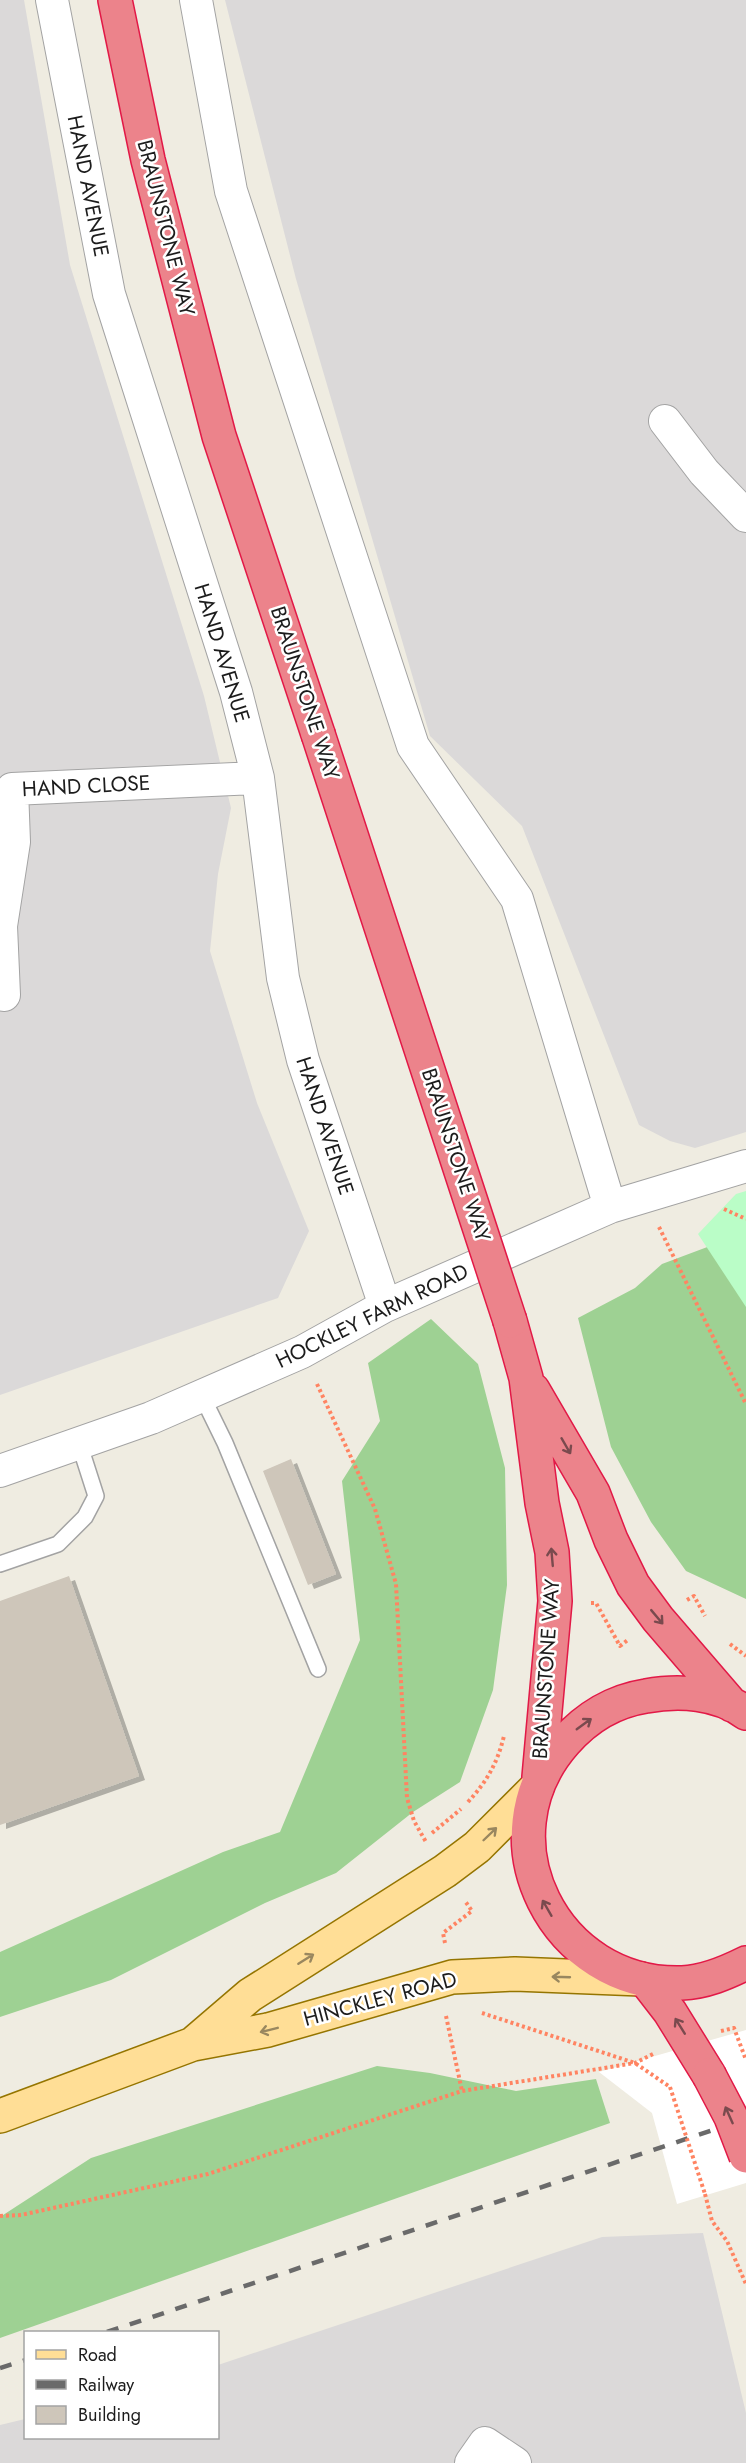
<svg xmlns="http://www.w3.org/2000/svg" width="746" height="2463" viewBox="0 0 746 2463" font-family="Jost,sans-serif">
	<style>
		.residential { fill: #dbd9d9 }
		.forest { fill: #9ed193 }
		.park { fill: #bafdc7 }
		.pier { fill: #fff }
		.building { fill: #cec6ba; filter: url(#shadow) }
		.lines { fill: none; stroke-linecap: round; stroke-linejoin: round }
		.lane-casing { stroke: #a3a3a3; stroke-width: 18 }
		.street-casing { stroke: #a3a3a3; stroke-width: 34 }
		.primary-casing { stroke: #957500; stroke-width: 36 }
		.highway-casing { stroke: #e21947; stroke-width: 36 }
		.path { stroke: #ff8462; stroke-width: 4; stroke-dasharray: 3 3; stroke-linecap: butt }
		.lane { stroke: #fff; stroke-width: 15 }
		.street { stroke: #fff; stroke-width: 32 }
		.primary { stroke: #ffde96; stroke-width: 33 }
		.highway { stroke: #ec838b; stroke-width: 33 }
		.rail { stroke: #6a6a6a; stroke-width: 4.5; stroke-dasharray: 12 12; stroke-linecap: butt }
		.highway-bridge-casing { stroke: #e21947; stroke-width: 36; stroke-linecap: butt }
		.path-bridge { stroke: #ff8462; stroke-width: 4; stroke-dasharray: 3 3; stroke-linecap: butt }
		.highway-bridge { stroke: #ec838b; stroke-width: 33 }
		.oneway { stroke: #7a4a4e }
		.oneway2 { stroke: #99875f }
		.labels { text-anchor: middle; stroke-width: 5; stroke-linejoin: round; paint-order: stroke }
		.street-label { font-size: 21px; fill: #1c1c1c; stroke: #fff }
	</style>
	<defs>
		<filter id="shadow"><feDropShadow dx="6" dy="4" stdDeviation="0" flood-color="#0004"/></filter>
	</defs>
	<rect width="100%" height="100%" fill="#efece1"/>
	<path class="residential" d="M 0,0 L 24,0 L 70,265 L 204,696 L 231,808 L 218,874 L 210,951 L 257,1103 L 309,1231 L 278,1298 L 0,1395 Z
		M 225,0 L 746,0 L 746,1132 L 695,1148 L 670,1141 L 639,1125 L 522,826 L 430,736 L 296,279 Z
		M 703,2233 L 746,2413 L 746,2463 L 0,2463 L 0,2425 L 25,2419 L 26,2438 L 218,2438 L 218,2365 L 602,2237 Z"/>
	<path class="forest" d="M 710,1246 L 746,1270 L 746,1599 L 686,1571 L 651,1522 L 611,1447 L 578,1318 L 635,1288 L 662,1264 Z
		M 431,1319 L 478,1364 L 505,1468 L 507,1585 L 493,1690 L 460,1782 L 413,1812 L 336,1873 L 265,1903 L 111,1980 L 0,2017 L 0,1952 L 223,1852 L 280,1832 L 360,1640 L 342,1481 L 380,1421 L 368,1363 Z
		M 377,2066 L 430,2073 L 516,2091 L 596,2079 L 610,2123 L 0,2338 L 0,2217 L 91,2158 Z"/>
	<path class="park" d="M 746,1191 L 746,1307 L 698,1234 L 736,1194 Z"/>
	<path class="pier" d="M 746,2030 L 746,2183 L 677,2204 L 652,2113 L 599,2072 Z"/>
	<path class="building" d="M 291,1459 L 336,1574 L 308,1585 L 263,1471 Z
		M 69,1576 L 139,1776 L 0,1825 L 0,1601 Z"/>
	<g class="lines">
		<g class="lane-casing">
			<path id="lane" d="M 202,1396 L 225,1443 L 318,1669
				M 0,1564 L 58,1544 L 85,1517 L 96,1496 L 79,1443"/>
		</g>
		<g class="street-casing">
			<path id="street" d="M 52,0 L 109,294 L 236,692 L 258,778 L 283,978 L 303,1060 L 385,1306
				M 196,0 L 231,191 L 413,746 L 517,899 L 610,1207
				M 665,421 L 704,472 L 746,516
				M 4,995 L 1,926 L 14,842 L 12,789 L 258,778
				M 0,1471 L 151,1418 L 302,1352 L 385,1306 L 610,1207 L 746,1166
				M 471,2463 L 485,2443 L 515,2463"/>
		</g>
		<g class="primary-casing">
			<path id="primary" d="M 194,2043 L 250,1995 L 445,1871 L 477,1847 L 537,1787
				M 0,2116 L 193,2044 L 268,2030 L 452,1977 L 515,1974 L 641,1979"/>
		</g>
		<g class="highway-casing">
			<path id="highway" d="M 115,0 L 148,160 L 219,436 L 318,734
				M 510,1321 L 526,1378 L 542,1503 L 552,1552 L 555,1601 L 539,1777
				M 533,1390 L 593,1493 L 611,1540 L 633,1585 L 658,1619 L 732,1705
				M 746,1713 C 718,1692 679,1690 646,1696 C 614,1701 586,1718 565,1742 C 479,1839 555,1987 682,1983 C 705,1982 726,1973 746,1963
				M 646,1981 L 670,2012 L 709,2075"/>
		</g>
		<path class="path" d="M 724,1209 L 746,1219
			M 659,1227 L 746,1404
			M 317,1384 L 375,1509 L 396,1584 L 407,1798 L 414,1821 L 426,1842
			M 687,1600 L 694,1596 L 705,1616
			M 591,1603 L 596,1603 L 620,1646 L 629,1639
			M 730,1644 L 746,1656
			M 468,1802 C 487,1781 497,1764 504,1736
			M 432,1833 L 461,1809
			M 445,1943 L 443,1933 L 472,1911 L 465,1901
			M 482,2013 L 635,2063 L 670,2087
			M 446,2016 L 462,2091
			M 721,2031 L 734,2028 L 746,2060
			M 705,2194 L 712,2221 L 727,2241 L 746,2284
			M 0,2216 L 21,2215 L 208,2174 L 462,2091 L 635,2063 L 655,2053"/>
		<use href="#lane" class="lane"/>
		<use href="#street" class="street"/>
		<use href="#primary" class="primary"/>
		<use href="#highway" class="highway"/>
		<path class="rail" d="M 107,2332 L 746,2119
			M 0,2368 L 26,2360"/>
		<g class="highway-bridge-casing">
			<path id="highway-bridge" d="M 318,734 L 510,1321
				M 709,2075 L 731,2117 L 746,2156"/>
		</g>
		<path class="path-bridge" d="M 670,2087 L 705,2194"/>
		<use href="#highway-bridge" class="highway-bridge"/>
	</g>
	<defs><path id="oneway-shaft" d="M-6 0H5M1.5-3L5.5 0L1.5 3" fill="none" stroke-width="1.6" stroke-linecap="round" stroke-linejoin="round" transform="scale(1.5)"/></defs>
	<g class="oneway">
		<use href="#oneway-shaft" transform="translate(566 1446) rotate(60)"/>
		<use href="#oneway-shaft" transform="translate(552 1557) rotate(-95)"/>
		<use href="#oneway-shaft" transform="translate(657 1617) rotate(50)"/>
		<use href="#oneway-shaft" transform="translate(584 1724) rotate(-36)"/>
		<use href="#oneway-shaft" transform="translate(547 1908) rotate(-120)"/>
		<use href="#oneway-shaft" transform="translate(680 2026) rotate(-122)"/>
		<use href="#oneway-shaft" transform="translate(729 2115) rotate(-114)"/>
	</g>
	<g class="oneway2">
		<use href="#oneway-shaft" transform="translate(490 1834) rotate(-44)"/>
		<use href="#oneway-shaft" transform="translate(306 1959) rotate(-32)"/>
		<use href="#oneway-shaft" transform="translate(561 1977) rotate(-178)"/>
		<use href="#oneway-shaft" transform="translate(269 2030) rotate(166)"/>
	</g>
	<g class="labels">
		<g class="street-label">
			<text transform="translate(88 186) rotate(79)" y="7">HAND AVENUE</text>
			<text transform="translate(166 228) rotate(76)" y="7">BRAUNSTONE WAY</text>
			<text transform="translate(222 653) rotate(73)" y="7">HAND AVENUE</text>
			<text transform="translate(305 693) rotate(72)" y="7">BRAUNSTONE WAY</text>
			<text transform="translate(86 786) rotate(-3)" y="7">HAND CLOSE</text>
			<text transform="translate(325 1126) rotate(72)" y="7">HAND AVENUE</text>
			<text transform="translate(456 1155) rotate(72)" y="7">BRAUNSTONE WAY</text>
			<text transform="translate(372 1316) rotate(-26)" y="7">HOCKLEY FARM ROAD</text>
			<text transform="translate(546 1669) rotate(-86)" y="7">BRAUNSTONE WAY</text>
			<text transform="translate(380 1999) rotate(-15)" y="7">HINCKLEY ROAD</text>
		</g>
	</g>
	<rect x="24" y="2331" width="195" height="108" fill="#ffffff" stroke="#a4a4a4" stroke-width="1.5"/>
	<rect x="36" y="2350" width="30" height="9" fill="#ffde96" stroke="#a4a4a4" stroke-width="1.5"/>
	<text x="78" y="2361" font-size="18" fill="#1c1c1c">Road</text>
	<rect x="36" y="2380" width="30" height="9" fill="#6a6a6a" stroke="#a4a4a4" stroke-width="1.5"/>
	<text x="78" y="2391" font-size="18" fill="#1c1c1c">Railway</text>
	<rect x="36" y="2406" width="30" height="18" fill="#cec6ba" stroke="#a4a4a4" stroke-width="1.5"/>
	<text x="78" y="2421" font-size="18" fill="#1c1c1c">Building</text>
</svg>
